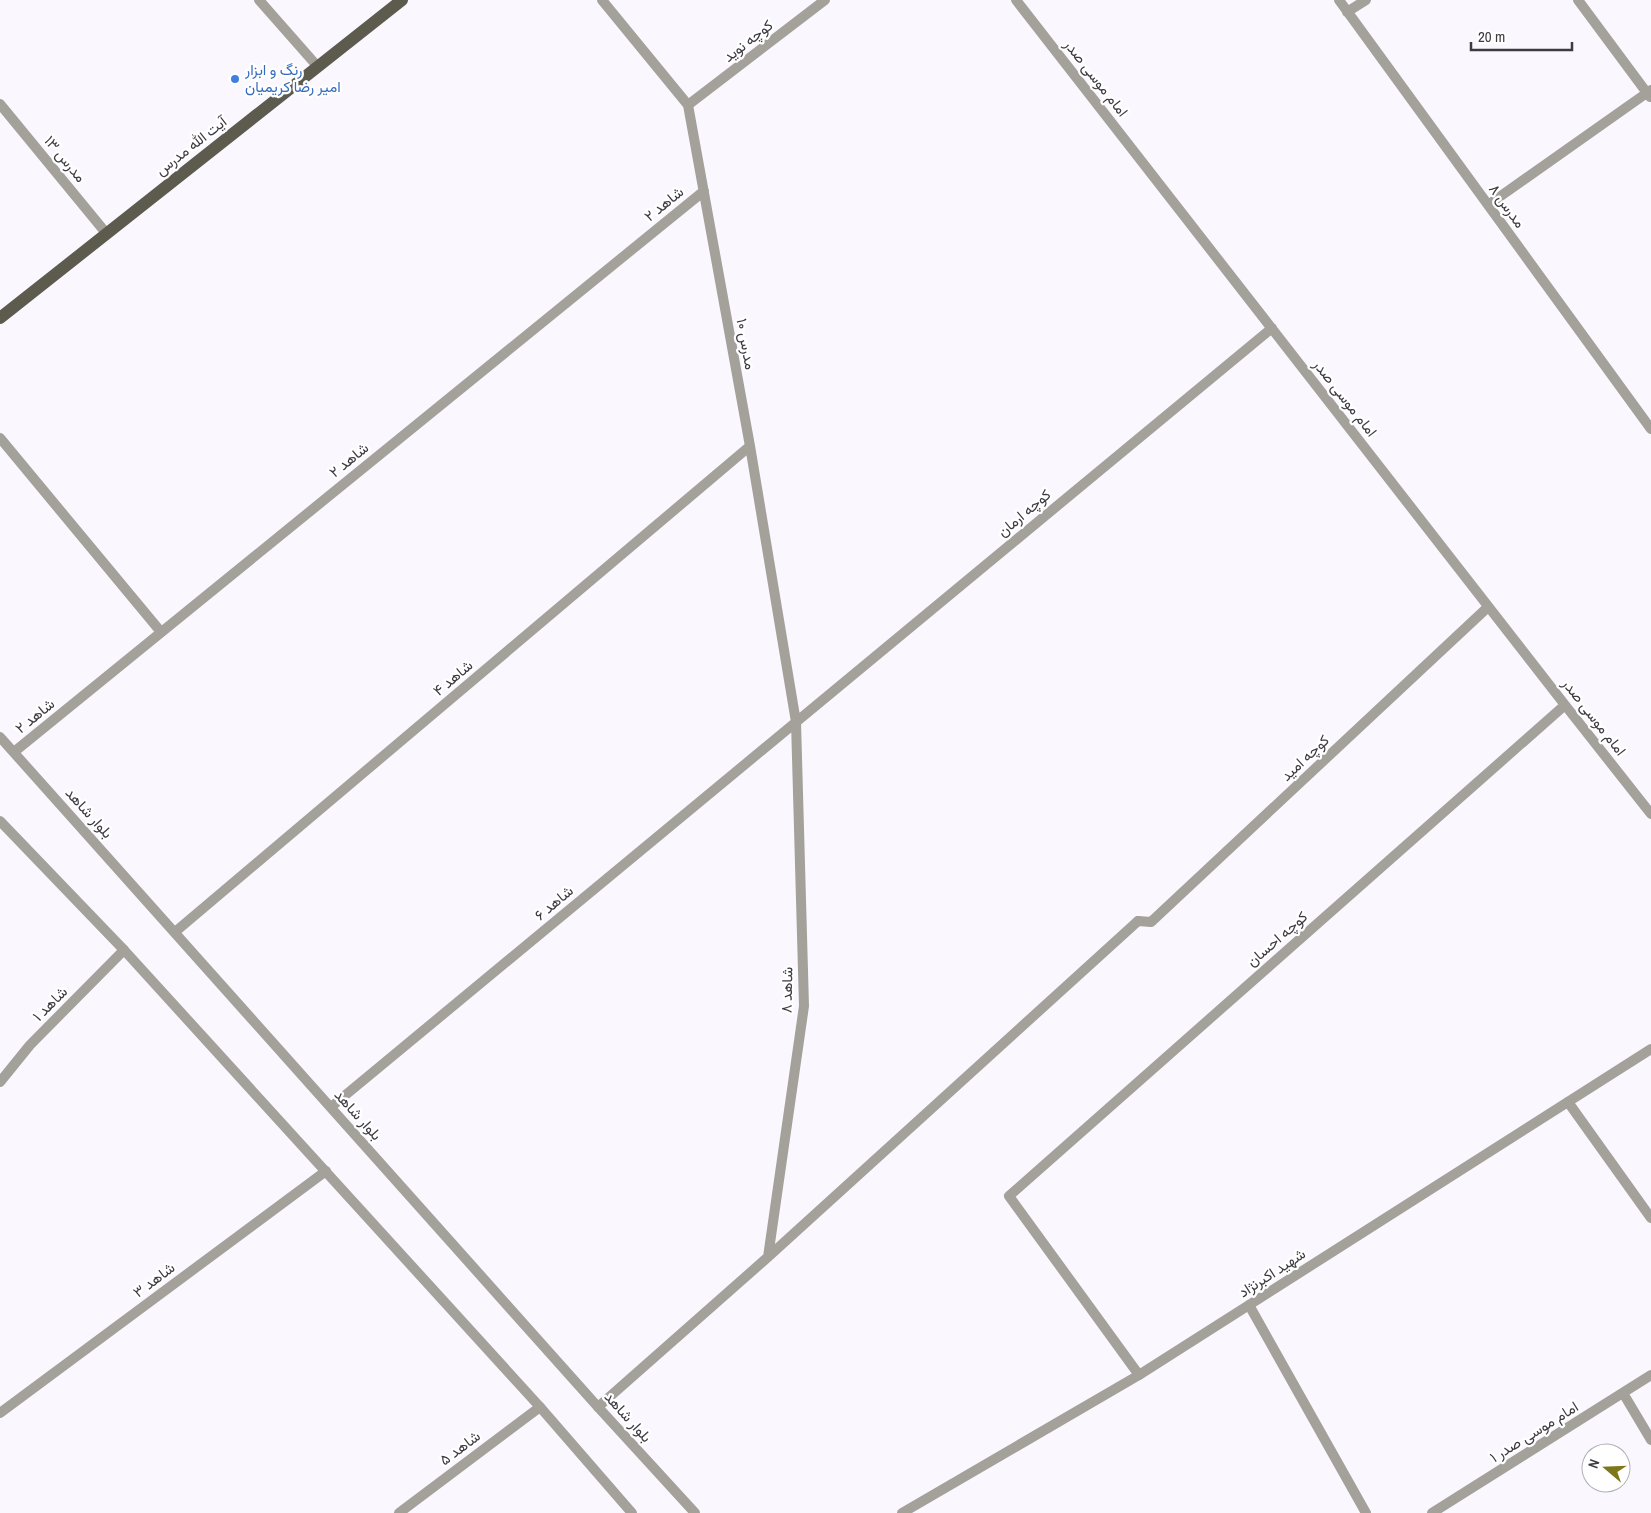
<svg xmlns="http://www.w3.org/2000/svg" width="1651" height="1513" viewBox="0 0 1651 1513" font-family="'Archivo Narrow',Vazirmatn,sans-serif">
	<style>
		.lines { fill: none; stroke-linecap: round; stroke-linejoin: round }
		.service { stroke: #a3a19a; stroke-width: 10 }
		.minor { stroke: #a3a19a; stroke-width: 10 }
		.tertiary { stroke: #a3a19a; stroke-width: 10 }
		.primary { stroke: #5d5a4e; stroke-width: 12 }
		.shop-dot { fill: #3f7fe0; stroke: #fff; stroke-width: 2 }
		.labels { text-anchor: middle; stroke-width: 4.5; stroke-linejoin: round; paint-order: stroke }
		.street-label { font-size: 15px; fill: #3d3a41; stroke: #fff }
		.shop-label { font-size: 15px; fill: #366cbe; stroke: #fff; text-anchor: start }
	</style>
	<rect width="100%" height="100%" fill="#faf8fe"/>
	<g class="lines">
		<path class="service" d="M 1339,0 L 1651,429
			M 1578,0 L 1650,97
			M 1347,12 L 1366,0
			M 1488,205 L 1651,90
			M 1138,921 L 1151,922 L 1488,607"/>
		<path class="minor" d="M 259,0 L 318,67
			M 602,0 L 688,105 L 750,446 L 796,722 L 804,1006 L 768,1257
			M 1016,0 L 1565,705 L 1651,814
			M 0,104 L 106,233
			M 688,105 L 825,0
			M 0,438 L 161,632
			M 14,752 L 704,191
			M 175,932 L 750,446
			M 0,1082 L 30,1045 L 124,950
			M 1568,1102 L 1651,1218
			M 331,1107 L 1272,328
			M 1249,1305 L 1366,1513
			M 1139,1375 L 1009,1196 L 1565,705
			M 1623,1393 L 1651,1440
			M 598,1407 L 768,1257 L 1138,921
			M 0,1413 L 326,1171
			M 399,1513 L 540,1407
			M 1432,1513 L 1651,1375"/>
		<path class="tertiary" d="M 0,737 L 598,1407 L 695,1513
			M 0,821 L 124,950 L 540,1407 L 632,1513
			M 902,1513 L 1139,1375 L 1651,1049"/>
		<path class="primary" d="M 0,318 L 402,0"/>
	</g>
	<circle class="shop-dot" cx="235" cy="79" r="5"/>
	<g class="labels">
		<g class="street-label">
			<text transform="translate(748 41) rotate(-38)" y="5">کوچه نوید</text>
			<text transform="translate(1096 78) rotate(52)" y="5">امام موسی صدر</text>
			<text transform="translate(191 146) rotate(-38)" y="5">آیت الله مدرس</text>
			<text transform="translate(65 159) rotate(50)" y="5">مدرس ۱۳</text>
			<text transform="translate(664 204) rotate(-39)" y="5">شاهد ۲</text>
			<text transform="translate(1507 206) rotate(54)" y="5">مدرس ۸</text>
			<text transform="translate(746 344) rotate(80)" y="5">مدرس ۱۰</text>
			<text transform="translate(1345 398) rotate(52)" y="5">امام موسی صدر</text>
			<text transform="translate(349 460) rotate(-39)" y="5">شاهد ۲</text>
			<text transform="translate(1024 513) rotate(-40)" y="5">کوچه ارمان</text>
			<text transform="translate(453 678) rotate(-40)" y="5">شاهد ۴</text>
			<text transform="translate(35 716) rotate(-39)" y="5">شاهد ۲</text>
			<text transform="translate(1594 717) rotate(52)" y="5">امام موسی صدر</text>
			<text transform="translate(1305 758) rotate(-43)" y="5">کوچه امید</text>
			<text transform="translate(89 813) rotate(48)" y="5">بلوار شاهد</text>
			<text transform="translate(554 903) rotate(-40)" y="5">شاهد ۶</text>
			<text transform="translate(1277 939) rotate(-41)" y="5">کوچه احسان</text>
			<text transform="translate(787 990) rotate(-89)" y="5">شاهد ۸</text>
			<text transform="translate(50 1004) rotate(-45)" y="5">شاهد ۱</text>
			<text transform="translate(358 1115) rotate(48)" y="5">بلوار شاهد</text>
			<text transform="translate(1272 1273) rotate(-33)" y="5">شهید اکبرنژاد</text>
			<text transform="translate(154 1280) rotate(-37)" y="5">شاهد ۳</text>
			<text transform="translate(628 1417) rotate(48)" y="5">بلوار شاهد</text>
			<text transform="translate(1534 1432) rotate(-32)" y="5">امام موسی صدر ۱</text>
			<text transform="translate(460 1448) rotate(-37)" y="5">شاهد ۵</text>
		</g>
		<g class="shop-label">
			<text x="245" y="75">رنگ و ابزار<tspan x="245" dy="17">امیر رضا کریمیان</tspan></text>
		</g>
	</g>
	<g transform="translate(1606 1468) rotate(289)"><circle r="24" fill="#ffffff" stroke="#b1b0b3"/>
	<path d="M0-4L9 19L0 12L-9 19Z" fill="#7d771b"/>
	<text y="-8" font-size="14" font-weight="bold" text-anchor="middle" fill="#3d3a41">N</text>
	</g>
	<path d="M1471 42v8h101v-8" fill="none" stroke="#3d3a41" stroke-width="2.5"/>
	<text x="1478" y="42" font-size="15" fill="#3d3a41" stroke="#ffffff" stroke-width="4" paint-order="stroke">20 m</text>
</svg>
